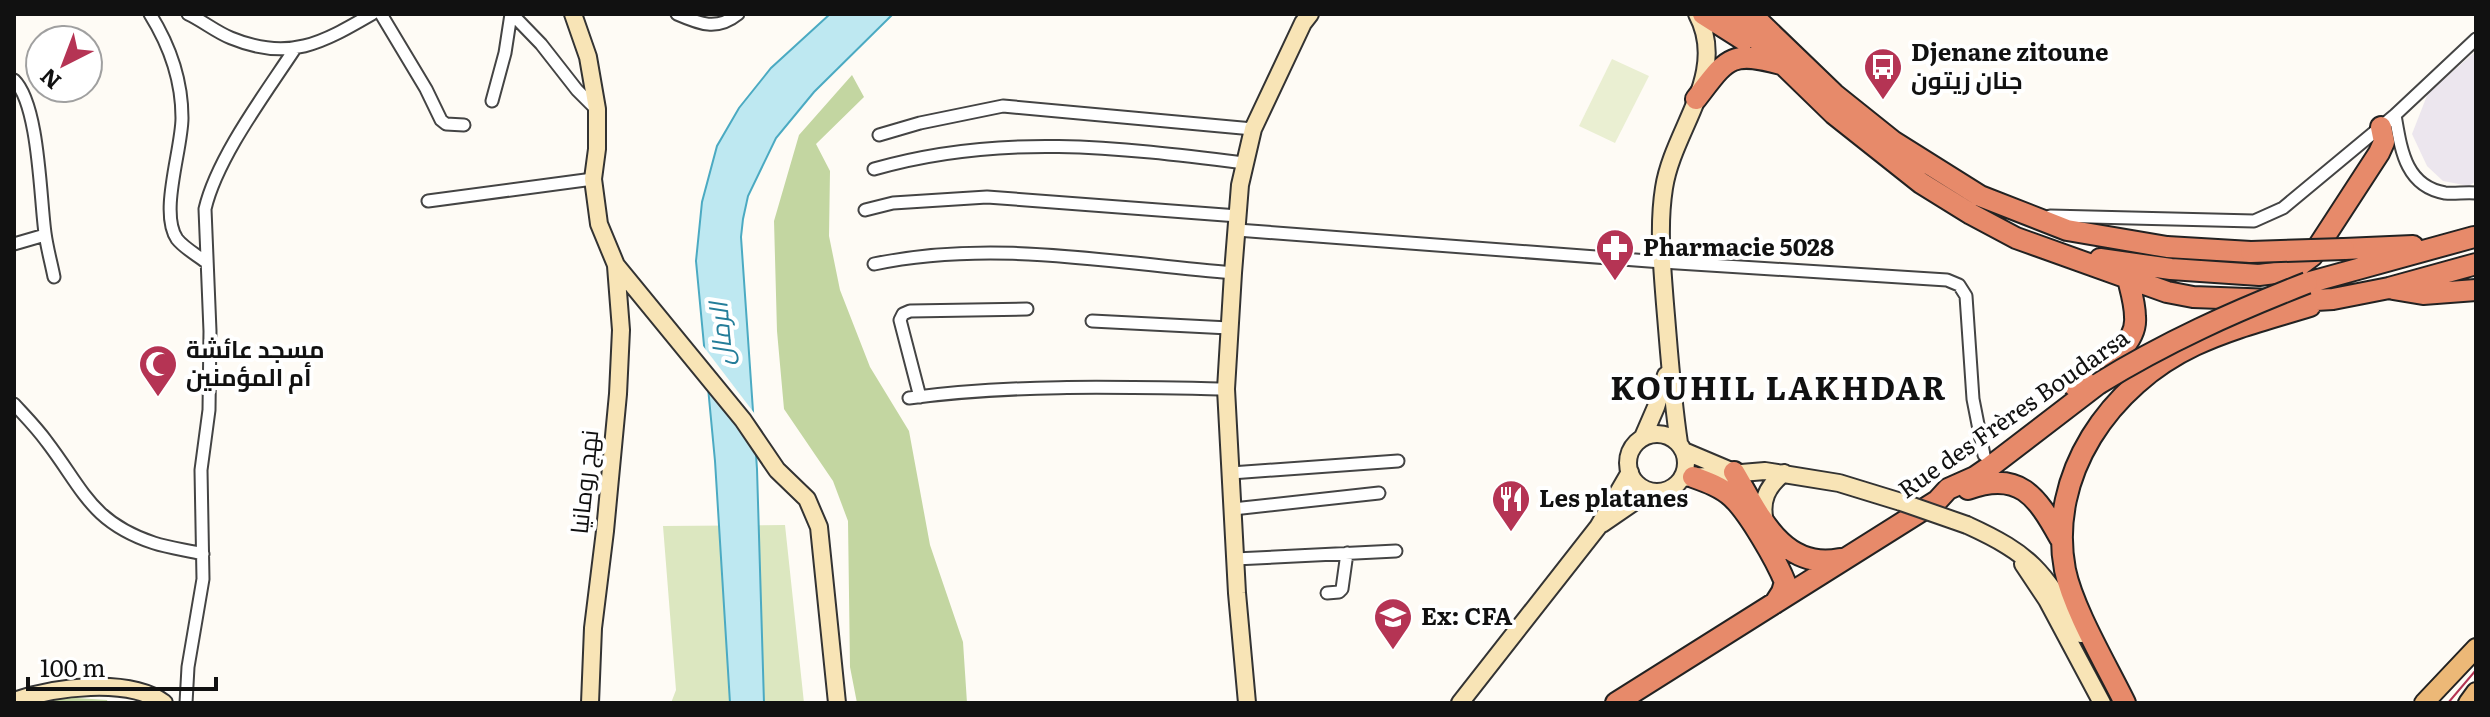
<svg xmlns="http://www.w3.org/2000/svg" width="2490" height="717" viewBox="0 0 2490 717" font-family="Literata,Cairo,serif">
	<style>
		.industrial { fill: #ece6ee }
		.green { fill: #dce7c0 }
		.forest { fill: #c3d6a1 }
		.pitch { fill: #eaefd2 }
		.water { fill: #bee8f1; stroke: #4baac2; stroke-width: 2 }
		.pier { fill: #fefbf5 }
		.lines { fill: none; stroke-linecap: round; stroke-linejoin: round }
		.street-casing { stroke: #444; stroke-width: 15 }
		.secondary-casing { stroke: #333; stroke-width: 20 }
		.primary-casing { stroke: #222; stroke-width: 22 }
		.highway-casing { stroke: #222; stroke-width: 24 }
		.street { stroke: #fff; stroke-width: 11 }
		.secondary { stroke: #f8e4b6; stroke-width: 16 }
		.primary { stroke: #ecb877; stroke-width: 18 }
		.highway { stroke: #e78a6a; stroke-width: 20 }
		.tram { stroke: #b53454; stroke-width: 2 }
		.secondary-bridge-casing { stroke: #333; stroke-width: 20; stroke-linecap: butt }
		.highway-bridge-casing { stroke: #222; stroke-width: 24; stroke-linecap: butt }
		.secondary-bridge { stroke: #f8e4b6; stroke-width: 16 }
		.highway-bridge { stroke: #e78a6a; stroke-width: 20 }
		.labels { text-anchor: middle; stroke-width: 8; stroke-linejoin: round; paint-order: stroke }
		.poi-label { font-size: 24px; font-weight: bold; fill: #111; stroke: #fff; text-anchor: start }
		.street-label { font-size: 24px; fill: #111; stroke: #fff }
		.water-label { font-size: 26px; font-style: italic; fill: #247d99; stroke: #fff }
		.district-label { font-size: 32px; font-weight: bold; letter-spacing: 2px; fill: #111; stroke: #fff }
	</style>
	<rect width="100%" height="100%" fill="#fefbf5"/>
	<path class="industrial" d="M 2476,51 L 2476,181 L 2469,186 L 2443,181 L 2427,166 L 2412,134 L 2428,93 Z"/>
	<path class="green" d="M 785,525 L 804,703 L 671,703 L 676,690 L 663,526 Z"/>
	<path class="forest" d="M 852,75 L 864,97 L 816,144 L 830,171 L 829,236 L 840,290 L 870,367 L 909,431 L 930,545 L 963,642 L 967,703 L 857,703 L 850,667 L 848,521 L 833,481 L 784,409 L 777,331 L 774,221 L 799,135 Z
		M 61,697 L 107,700 L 108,703 L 43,703 Z"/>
	<path class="pitch" d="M 1612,59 L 1649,76 L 1615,143 L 1579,126 Z"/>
	<path class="water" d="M 830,14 L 893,14 L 814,92 L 776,138 L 748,196 L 743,219 L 741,237 L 757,469 L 764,703 L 730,703 L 715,461 L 696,261 L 702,202 L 717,146 L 739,108 L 771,68 Z"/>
	<path class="pier" d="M 700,342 L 758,418 L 760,455 L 704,383 Z"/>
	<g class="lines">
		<g class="street-casing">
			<path id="street" d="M 150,14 C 170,46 182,80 182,118 C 182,149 159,213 177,239 C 184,248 197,255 206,262
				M 188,14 C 203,21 216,32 231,38 C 289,62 322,43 372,14
				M 381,14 L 426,89 L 441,120 L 446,124 L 464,125
				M 512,14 L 541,44 L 577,90 L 596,109
				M 677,14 C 700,24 717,31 738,14
				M 14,80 C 39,104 40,197 45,233 C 47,248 51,262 54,277
				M 492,101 L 505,53 L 511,14
				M 2395,115 C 2401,149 2405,186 2445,193 C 2455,194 2465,192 2476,193
				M 879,135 L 920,123 L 1003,106 L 1253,129
				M 874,169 C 999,133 1118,147 1244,163
				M 428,201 L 593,179
				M 865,210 L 893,203 L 987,197 L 1238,216
				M 2050,216 L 2254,221 L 2283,208 L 2395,115 L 2476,39
				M 1237,230 L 1662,262 L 1947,280 L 1959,285 L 1966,296 L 1973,399 L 1984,455
				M 14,244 L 45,235
				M 874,264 C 994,239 1112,263 1233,273
				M 1092,321 L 1229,328
				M 920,397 L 900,320 L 903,314 L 910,311 L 1027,309
				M 909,398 C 1014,384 1121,387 1226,389
				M 14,404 C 25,416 37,428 47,442 C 83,489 91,522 154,543 C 169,548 187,550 203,554
				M 1231,473 L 1398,461
				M 1233,509 L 1379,493
				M 1235,559 L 1396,551
				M 1327,593 L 1339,592 L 1342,589 L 1347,553
				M 186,703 L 188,667 L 203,579 L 201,470 L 209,410 L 210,331 L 205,209 C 217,158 265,94 294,50"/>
		</g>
		<g class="secondary-casing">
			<path id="secondary" d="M 573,14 L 588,57 L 597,109 L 597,149 L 593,179 L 599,224 L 616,265 L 743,420 L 777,470 L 807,499 L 819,527 L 837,703
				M1628 463a29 29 0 1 1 58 0a29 29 0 1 1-58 0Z
				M 1643,437 L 1656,407 L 1666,375
				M 1679,443 C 1672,397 1669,350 1665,304 C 1662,265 1658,226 1664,188 C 1673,129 1729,74 1697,14
				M 1684,451 L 1729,470
				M 1682,478 L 1765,471 L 1839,483 L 1901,502
				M 1765,522 C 1760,501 1767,486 1784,473
				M 1602,524 L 1650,491
				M 1967,525 C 2035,556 2043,572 2081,634
				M 2023,564 L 2047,600 L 2102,703
				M 14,701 C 54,687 128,677 164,703
				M 590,703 L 593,628 L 605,531 L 618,394 L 621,330 L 616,266
				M 1247,703 L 1237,593 L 1226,389 L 1233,273 L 1240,185 L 1253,129 L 1303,23 L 1310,14
				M 1460,703 L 1598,527 L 1630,472"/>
		</g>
		<g class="primary-casing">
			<path id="primary" d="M 2424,703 L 2476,648
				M 2468,703 L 2476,692"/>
		</g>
		<g class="highway-casing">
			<path id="highway" d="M 1703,14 L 1744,40
				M 1731,14 L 1834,114 L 1921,183 L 1971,214 L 2016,238 L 2167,292 L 2193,297 L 2299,301 L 2333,299 L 2389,288 L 2476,264
				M 1751,14 L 1834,94 L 1894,142 L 1980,196 L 2067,230 L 2167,247 L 2251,252
				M 1696,99 C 1727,59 1729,50 1781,64
				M 2344,249 L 2413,246
				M 2100,259 L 2171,269 L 2259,275 L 2283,272 L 2300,265 L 2312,256 L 2379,153 L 2384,142 L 2381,127
				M 2307,283 L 2474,237
				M 2393,289 L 2423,294 L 2476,290
				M 2074,386 C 2095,370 2138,348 2135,317 C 2135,304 2131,291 2128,279
				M 1734,472 C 1759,514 1782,571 1840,559
				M 1693,477 C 1707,482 1721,487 1732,497 C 1749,513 1776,560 1785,582 L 1782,592 L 1775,603
				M 1968,489 C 2019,470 2037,496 2060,538
				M 1616,703 L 1937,501 L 1948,489 L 1975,477 L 1991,466 L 2098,384
				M 2125,703 C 2107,666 2073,609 2065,570 C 2047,475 2110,385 2195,345 C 2231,328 2271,318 2310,306"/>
		</g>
		<use href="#street" class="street"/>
		<use href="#secondary" class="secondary"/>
		<use href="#primary" class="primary"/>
		<use href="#highway" class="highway"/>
		<path class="tram" d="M 2448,703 L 2476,670"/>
		<g class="secondary-bridge-casing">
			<path id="secondary-bridge" d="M 1901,502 L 1967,525"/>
		</g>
		<g class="highway-bridge-casing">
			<path id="highway-bridge" d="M 2251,252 L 2344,249
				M 2098,384 C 2166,342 2233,312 2307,283"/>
		</g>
		<use href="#secondary-bridge" class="secondary-bridge"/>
		<use href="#highway-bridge" class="highway-bridge"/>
	</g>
	<defs>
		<g id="bus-pin" transform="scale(2)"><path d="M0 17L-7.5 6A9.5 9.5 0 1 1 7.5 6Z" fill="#b53454" stroke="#fff"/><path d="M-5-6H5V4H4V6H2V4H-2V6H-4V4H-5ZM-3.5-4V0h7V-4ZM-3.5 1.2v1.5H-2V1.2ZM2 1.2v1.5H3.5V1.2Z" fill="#fff"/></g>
		<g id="pharmacy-pin" transform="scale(2)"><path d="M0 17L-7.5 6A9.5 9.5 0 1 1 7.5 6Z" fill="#b53454" stroke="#fff"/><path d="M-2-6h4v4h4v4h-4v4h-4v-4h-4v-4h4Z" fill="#fff"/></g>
		<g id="mosque-pin" transform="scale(2)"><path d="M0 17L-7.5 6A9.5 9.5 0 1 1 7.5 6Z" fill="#b53454" stroke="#fff"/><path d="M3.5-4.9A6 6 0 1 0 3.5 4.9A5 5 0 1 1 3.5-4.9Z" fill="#fff"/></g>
		<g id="restaurant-pin" transform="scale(2)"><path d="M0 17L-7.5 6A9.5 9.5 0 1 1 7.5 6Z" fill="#b53454" stroke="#fff"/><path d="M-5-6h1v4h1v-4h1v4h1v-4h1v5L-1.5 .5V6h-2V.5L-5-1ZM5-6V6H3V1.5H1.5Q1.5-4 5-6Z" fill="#fff"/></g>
		<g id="university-pin" transform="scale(2)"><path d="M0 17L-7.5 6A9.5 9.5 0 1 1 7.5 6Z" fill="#b53454" stroke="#fff"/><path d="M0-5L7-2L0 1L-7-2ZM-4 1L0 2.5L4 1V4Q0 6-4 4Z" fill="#fff"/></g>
	</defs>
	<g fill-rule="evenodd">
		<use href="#bus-pin" x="1883" y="67"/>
		<use href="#pharmacy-pin" x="1615" y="248"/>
		<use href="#mosque-pin" x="158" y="364"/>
		<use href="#restaurant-pin" x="1511" y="499"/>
		<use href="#university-pin" x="1393" y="617"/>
	</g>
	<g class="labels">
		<g class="poi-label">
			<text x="1911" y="61">Djenane zitoune<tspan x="1911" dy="28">جنان زيتون</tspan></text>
			<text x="1643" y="256">Pharmacie 5028</text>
			<text x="186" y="358">مسجد عائشة<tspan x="186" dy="28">أم المؤمنين</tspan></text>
			<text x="1539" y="507">Les platanes</text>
			<text x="1421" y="625">Ex: CFA</text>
		</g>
		<g class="street-label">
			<text transform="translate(2014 414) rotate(-35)" y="8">Rue des Frères Boudarsa</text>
			<text transform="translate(585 482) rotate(-84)" y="8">نهج رومانيا</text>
		</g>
		<g class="water-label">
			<text transform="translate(721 334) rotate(-95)" y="9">الرمال</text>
		</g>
		<g class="district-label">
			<text x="1779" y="400">KOUHIL LAKHDAR</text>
		</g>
	</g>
	<rect width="2490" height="717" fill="none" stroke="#111111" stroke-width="32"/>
	<g transform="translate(64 64) rotate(222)"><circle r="38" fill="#ffffff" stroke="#a0a0a0" stroke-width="2"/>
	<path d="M0-6L14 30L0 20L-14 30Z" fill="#b53454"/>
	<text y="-12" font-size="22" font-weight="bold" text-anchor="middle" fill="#111111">N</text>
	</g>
	<path d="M28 677v12h188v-12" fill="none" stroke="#111111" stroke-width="4"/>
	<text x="40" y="677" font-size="24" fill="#111111" stroke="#ffffff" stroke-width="6" paint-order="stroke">100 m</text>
</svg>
